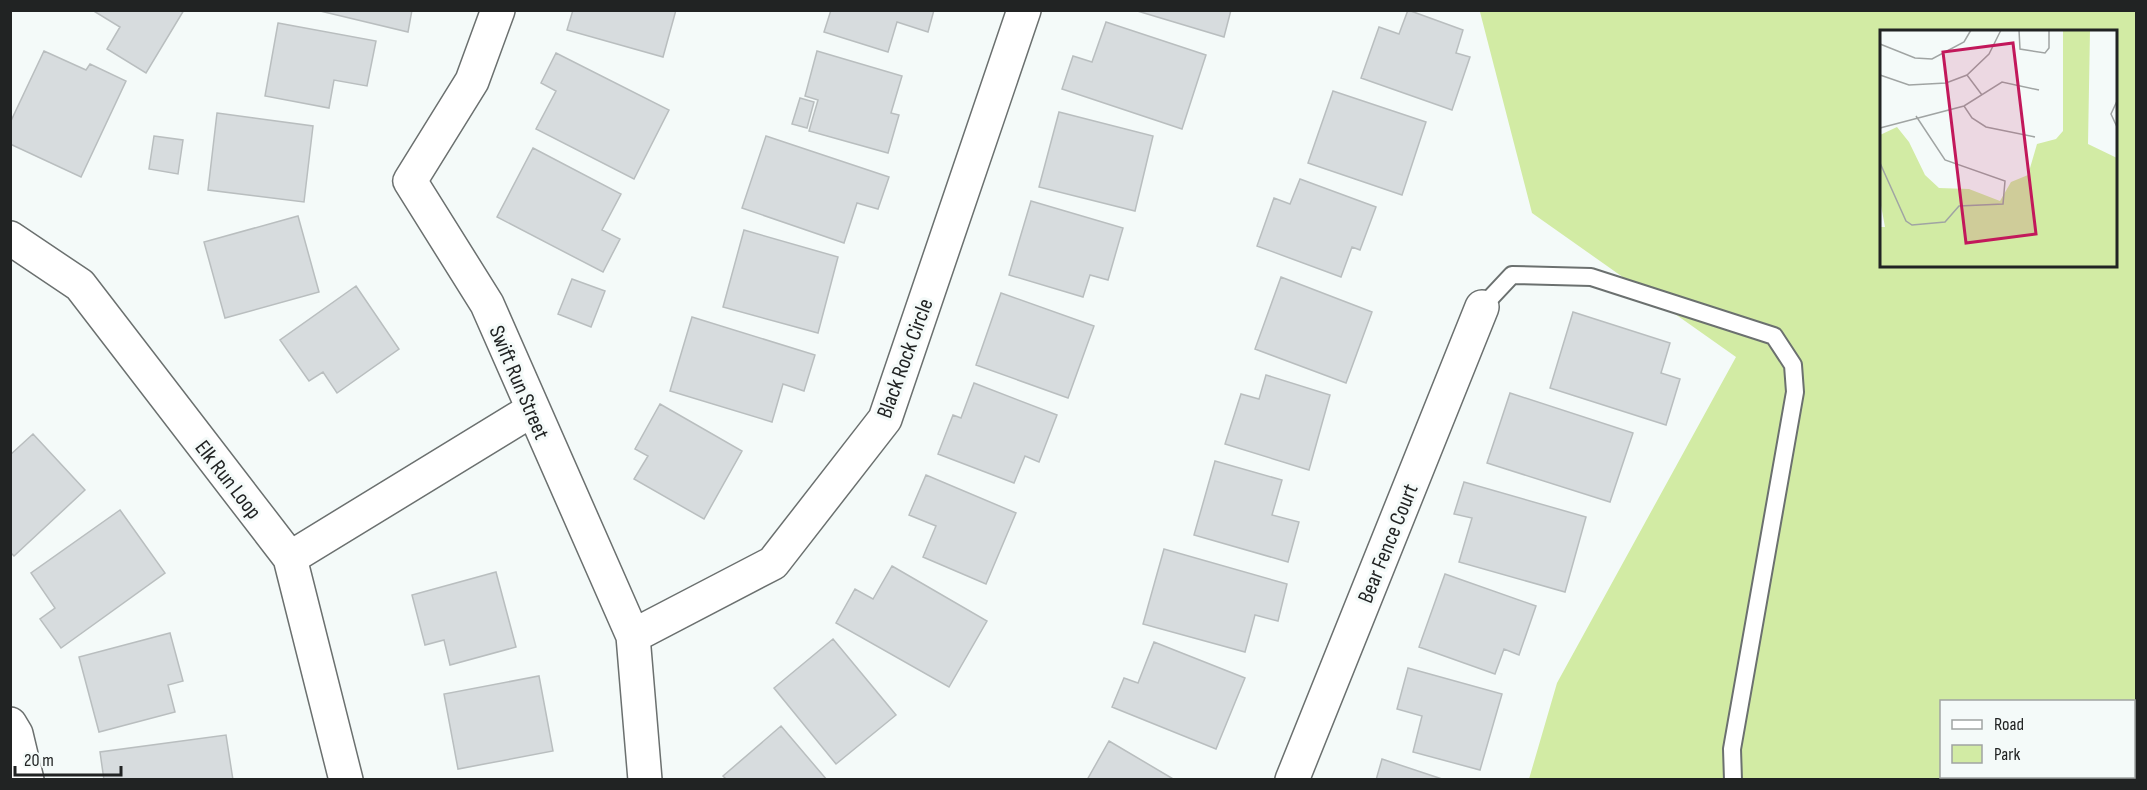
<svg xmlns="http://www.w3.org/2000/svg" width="2147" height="790" viewBox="0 0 2147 790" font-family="'Sofia Sans Condensed',sans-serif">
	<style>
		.green { fill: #d2eba4; fill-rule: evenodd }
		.building { fill: #d7dcde; stroke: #b9bebf; stroke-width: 1.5 }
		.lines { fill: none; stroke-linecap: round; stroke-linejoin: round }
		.lane-casing { stroke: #6b706f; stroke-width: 20 }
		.street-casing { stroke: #6b706f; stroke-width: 36 }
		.lane { stroke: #fff; stroke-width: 16 }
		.street { stroke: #fff; stroke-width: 33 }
		.labels { text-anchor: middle; stroke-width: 6; stroke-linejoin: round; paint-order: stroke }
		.street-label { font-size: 22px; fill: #212323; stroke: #f4faf9 }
		.inset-road { fill: none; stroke: #a0a4a3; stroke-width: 1.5 }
		.view { fill: #c2185b; fill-opacity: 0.15; stroke: #c2185b; stroke-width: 3 }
		.inset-edge { fill: none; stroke: #212323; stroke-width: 3 }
	</style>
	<rect width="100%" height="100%" fill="#f4faf9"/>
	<path class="green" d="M 1477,11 L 2136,11 L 2136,779 L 1529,779 L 1557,683 L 1736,357 L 1532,213 L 1480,12 ZM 1882,32 L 2116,32 L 2116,266 L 1882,266 ZM 1942,702 L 2134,702 L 2134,776 L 1942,776 Z"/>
	<path class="building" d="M 92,10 L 184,10 L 146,73 L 107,49 L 120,27 Z
		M 316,10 L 412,10 L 408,32 Z
		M 573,10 L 676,10 L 663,57 L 567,30 Z
		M 831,10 L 934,10 L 928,32 L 897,22 L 888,52 L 824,32 Z
		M 1134,10 L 1231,10 L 1224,37 Z
		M 1408,10 L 1463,30 L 1456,53 L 1470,57 L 1452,110 L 1361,78 L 1379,27 L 1399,34 Z
		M 1106,22 L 1206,55 L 1182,129 L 1062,89 L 1073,56 L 1092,62 Z
		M 278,23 L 376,41 L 367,86 L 334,80 L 329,108 L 265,96 Z
		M 44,51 L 86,70 L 90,64 L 126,81 L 81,177 L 10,144 L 10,123 Z
		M 817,51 L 902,76 L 891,113 L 899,115 L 888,153 L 809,131 L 818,100 L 805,96 Z
		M 556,53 L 669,110 L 634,179 L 536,129 L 556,91 L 541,83 Z
		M 1333,91 L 1426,122 L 1402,195 L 1308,163 Z
		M 800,98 L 814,102 L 807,128 L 792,124 Z
		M 1059,112 L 1153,136 L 1135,211 L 1039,187 Z
		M 217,113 L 313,126 L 304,202 L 208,190 Z
		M 154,136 L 183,140 L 178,174 L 149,169 Z
		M 766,136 L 889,177 L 878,209 L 857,203 L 844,243 L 742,208 Z
		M 533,148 L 621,194 L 602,230 L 620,239 L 603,272 L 497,217 Z
		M 1300,179 L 1376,207 L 1360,250 L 1352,247 L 1341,277 L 1257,246 L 1274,198 L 1290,204 Z
		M 1031,201 L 1123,228 L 1108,280 L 1090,275 L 1083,297 L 1009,275 Z
		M 298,216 L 319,292 L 225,318 L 204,242 Z
		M 744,230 L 838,257 L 818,333 L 723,307 Z
		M 1281,277 L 1372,312 L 1346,383 L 1255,349 Z
		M 572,279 L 605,291 L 591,327 L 558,314 Z
		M 356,286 L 399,349 L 337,393 L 323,372 L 309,381 L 280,340 Z
		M 1001,293 L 1094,326 L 1068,398 L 976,365 Z
		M 1573,312 L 1670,343 L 1661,373 L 1680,379 L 1666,425 L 1550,388 Z
		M 692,317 L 815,355 L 804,391 L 783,384 L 772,422 L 670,391 Z
		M 1266,375 L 1330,395 L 1309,470 L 1225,444 L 1241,394 L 1259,399 Z
		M 974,383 L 1057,415 L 1039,462 L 1025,456 L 1014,483 L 938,454 L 953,415 L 961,418 Z
		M 1510,393 L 1633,433 L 1610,502 L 1487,463 Z
		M 660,404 L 742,451 L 704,519 L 634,479 L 648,456 L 635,449 Z
		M 33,434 L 85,490 L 14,556 L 10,552 L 10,455 Z
		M 1215,461 L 1282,480 L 1272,515 L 1299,522 L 1288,562 L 1194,535 Z
		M 926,475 L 1016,513 L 986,584 L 923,557 L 936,526 L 909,515 Z
		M 1464,482 L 1586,517 L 1565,592 L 1459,562 L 1472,518 L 1454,514 Z
		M 120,510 L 165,573 L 61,648 L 40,619 L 55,608 L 31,573 Z
		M 1164,549 L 1287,584 L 1278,621 L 1255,615 L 1245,652 L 1143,624 Z
		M 892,566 L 987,621 L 949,687 L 836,623 L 855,589 L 873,599 Z
		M 496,572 L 516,647 L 450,665 L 444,640 L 425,645 L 412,595 Z
		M 1445,574 L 1536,606 L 1519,655 L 1504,649 L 1495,674 L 1419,647 Z
		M 170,633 L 183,681 L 168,685 L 175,712 L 99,732 L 79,657 Z
		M 833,639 L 896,715 L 836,764 L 774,688 Z
		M 1154,642 L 1245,678 L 1216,749 L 1112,707 L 1124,678 L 1138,683 Z
		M 1408,668 L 1502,694 L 1480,770 L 1413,752 L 1422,716 L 1397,709 Z
		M 539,676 L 553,751 L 458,769 L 444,694 Z
		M 781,726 L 827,780 L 727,780 L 723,776 Z
		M 226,735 L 233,780 L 104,780 L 100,752 Z
		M 1109,741 L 1175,780 L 1087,780 Z
		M 1382,759 L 1445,780 L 1376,780 Z"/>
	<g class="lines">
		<g class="lane-casing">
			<path id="lane" d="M 1482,307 L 1512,275 L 1591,277 L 1774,336 L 1793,365 L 1795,392 L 1732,749 L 1733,780"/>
		</g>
		<g class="street-casing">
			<path id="street" d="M 498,10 L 472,81 L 410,181 L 487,304 L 633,636 L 645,780
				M 10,238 L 80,285 L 290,558 L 346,780
				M 290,558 L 532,410
				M 633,636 L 773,563 L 885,419 L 1024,10
				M 10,724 L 16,734 L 27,780
				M 1292,780 L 1482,307"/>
		</g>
		<use href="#lane" class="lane"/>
		<use href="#street" class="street"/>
	</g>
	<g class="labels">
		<g class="street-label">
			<text transform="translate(904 358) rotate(-70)" y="8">Black Rock Circle</text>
			<text transform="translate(520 382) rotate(67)" y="8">Swift Run Street</text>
			<text transform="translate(229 479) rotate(52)" y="8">Elk Run Loop</text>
			<text transform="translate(1387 543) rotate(-68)" y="8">Bear Fence Court</text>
		</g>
	</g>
	<g transform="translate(1880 30)">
		<rect width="237" height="237" fill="#f4faf9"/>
		<path d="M 183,0 L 210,0 L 208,114 L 237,128 L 237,237 L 0,237 L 0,197 L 5,197 L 0,170 L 0,105 L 17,97 L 29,112 L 45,145 L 59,158 L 89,159 L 120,171 L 131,152 L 148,145 L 157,114 L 176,109 L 183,101 Z" fill="#d2eba4"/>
		<path class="inset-road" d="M 139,0 L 140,19 L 165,23 L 169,18 L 169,0M 0,14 L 35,28 L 52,29 L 84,12 L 91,0M 0,45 L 29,55 L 66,53 L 87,45 L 109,24 L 121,0M 87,45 L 102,65M 237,71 L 231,84 L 237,97M 84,76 L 92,88 L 106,97 L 155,107M 0,98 L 84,76 L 122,52 L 159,60M 0,133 L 26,191 L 32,195 L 65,192 L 79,176 L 123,174 L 125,151 L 65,130 L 36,86"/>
		<path class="view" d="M 133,13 L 156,204 L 86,213 L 63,22 Z"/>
		<rect width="237" height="237" class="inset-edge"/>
	</g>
	<rect width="2147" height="790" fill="none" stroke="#212323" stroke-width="24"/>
	<rect x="1940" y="700" width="195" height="78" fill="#f4faf9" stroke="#a0a4a3" stroke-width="1.5"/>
	<rect x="1952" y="720" width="30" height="9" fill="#ffffff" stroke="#a0a4a3" stroke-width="1.5"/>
	<text x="1994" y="730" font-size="18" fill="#212323">Road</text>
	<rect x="1952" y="745" width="30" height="18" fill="#d2eba4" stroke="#a0a4a3" stroke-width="1.5"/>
	<text x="1994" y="760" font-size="18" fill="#212323">Park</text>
	<path d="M15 766v9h106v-9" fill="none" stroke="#212323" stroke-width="3"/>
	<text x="24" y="766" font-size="18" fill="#212323" stroke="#f4faf9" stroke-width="4.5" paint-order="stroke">20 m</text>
</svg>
